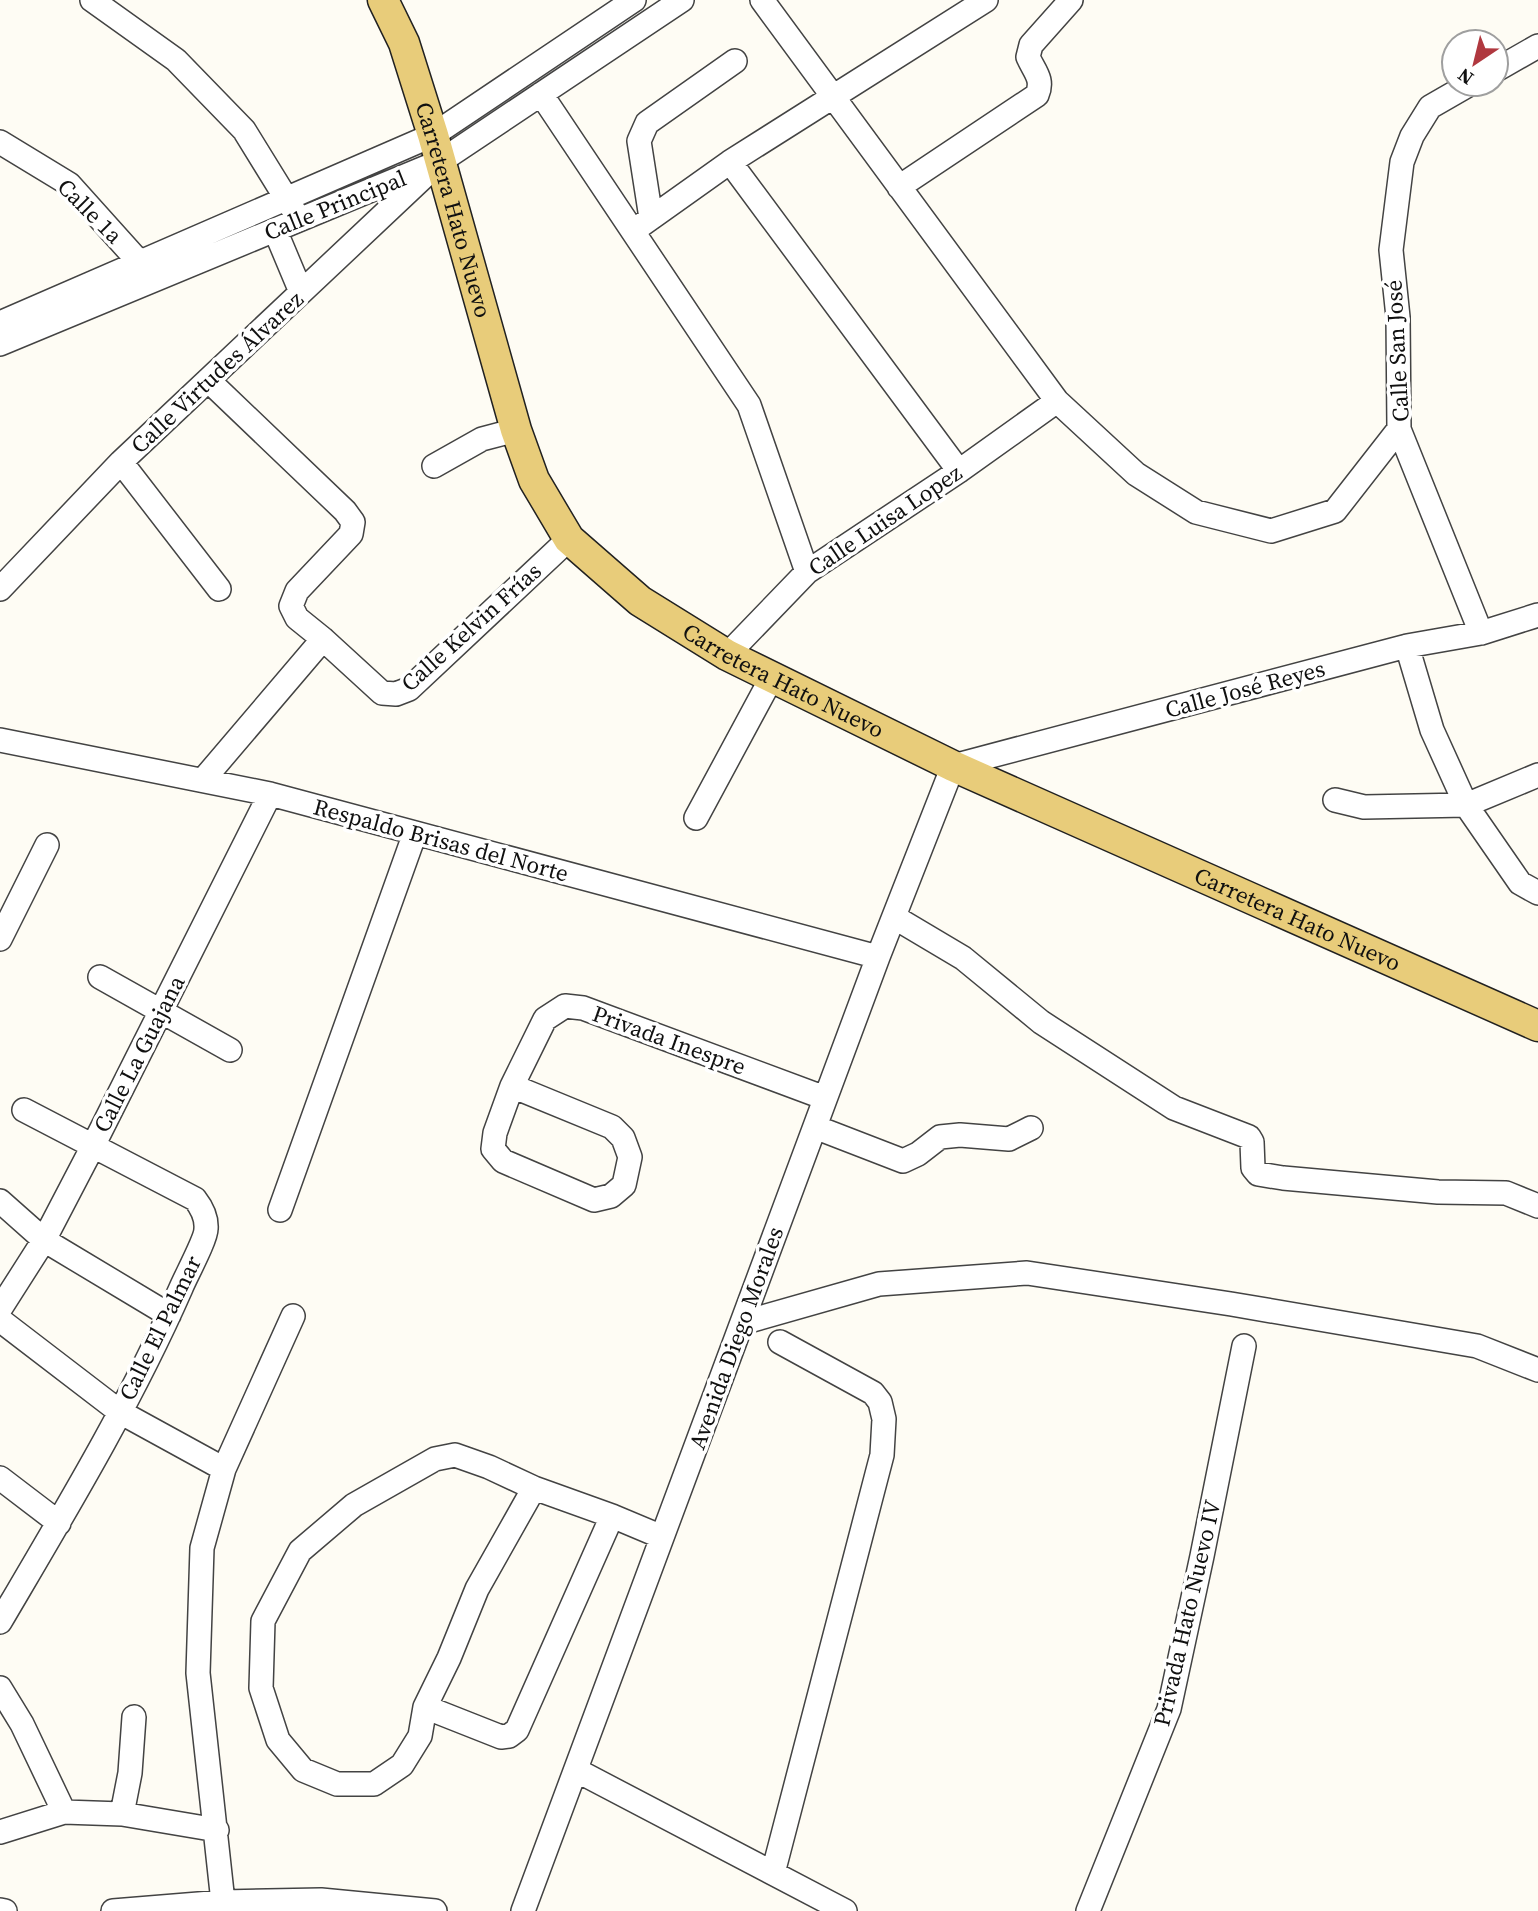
<svg xmlns="http://www.w3.org/2000/svg" width="1538" height="1911" viewBox="0 0 1538 1911" font-family="'Source Serif 4',serif">
	<style>
		.lines { fill: none; stroke-linecap: round; stroke-linejoin: round }
		.minor-casing { stroke: #434343; stroke-width: 26 }
		.major-casing { stroke: #212121; stroke-width: 33 }
		.minor { stroke: #fff; stroke-width: 23 }
		.major { stroke: #e8cc7a; stroke-width: 30 }
		.labels { text-anchor: middle; stroke-width: 7; stroke-linejoin: round; paint-order: stroke }
		.street-label { font-size: 23px; fill: #101010; stroke: #fff }
	</style>
	<rect width="100%" height="100%" fill="#fefcf4"/>
	<g class="lines">
		<g class="minor-casing">
			<path id="minor" d="M 92,0 L 176,60 L 244,130 L 294,211
				M 762,0 L 1057,401 L 1136,474 L 1196,512 L 1271,531 L 1335,511 L 1399,429
				M 1496,70 L 1538,46
				M 1470,84 L 1430,107 L 1412,136 L 1402,162 L 1391,250 L 1398,317 L 1399,429 L 1481,633
				M 541,94 L 749,405 L 807,572
				M 0,142 L 69,184 L 140,263
				M 730,162 L 959,471
				M 899,187 L 1037,95 C 1044,79 1034,71 1028,57 L 1031,45 L 1071,0
				M 651,218 L 639,141 L 647,123 L 735,61
				M 275,230 L 301,292
				M 633,231 L 730,162 L 986,0
				M 0,323 L 433,135 L 634,0
				M 0,344 L 441,161 L 682,0
				M 208,380 L 345,511 L 353,522 L 351,534 L 297,591 L 291,606 L 297,618 L 323,639 L 382,693 L 396,694 L 409,689 L 569,539
				M 121,462 L 219,589
				M 434,466 L 482,439 L 516,430
				M 0,589 L 121,462 L 431,170
				M 1407,646 L 1432,730 L 1466,805 L 1520,883 L 1538,893
				M 727,655 L 807,572 L 959,471 L 1057,401
				M 0,740 L 270,794 L 878,957
				M 203,780 L 323,639
				M 1335,800 L 1364,807 L 1466,805 L 1538,775
				M 696,818 L 772,677
				M 894,917 L 963,958 L 1041,1022 L 1174,1108 L 1249,1137 L 1252,1142 L 1253,1168 L 1258,1174 L 1283,1178 L 1438,1192 L 1506,1193 L 1538,1206
				M 0,939 L 47,845
				M 100,977 L 230,1050
				M 512,1086 L 612,1127 L 623,1138 L 630,1157 L 624,1185 L 611,1196 L 594,1200 L 503,1161 L 493,1149 L 495,1133 L 512,1086 L 545,1019 L 565,1006 L 583,1008 L 825,1098
				M 815,1127 L 903,1161 L 918,1154 L 940,1137 L 960,1135 L 1009,1139 L 1031,1128
				M 0,1201 L 44,1240 L 169,1315
				M 280,1210 L 415,833
				M 0,1309 L 44,1240 L 93,1146 L 270,794
				M 0,1320 L 120,1412 L 224,1469
				M 742,1323 L 879,1284 L 1027,1273 L 1231,1304 L 1477,1346 L 1538,1370
				M 0,1478 L 59,1523
				M 534,1488 L 477,1589 L 449,1658 L 425,1707 L 420,1736 L 402,1765 L 374,1784 L 337,1784 L 303,1770 L 278,1740 L 261,1688 L 263,1621 L 300,1551 L 354,1505 L 435,1459 L 455,1455 L 489,1467 L 534,1488 L 612,1516 L 662,1537
				M 0,1622 C 64,1513 130,1404 181,1288 C 186,1276 206,1239 206,1229 C 207,1217 202,1208 195,1199 L 24,1110
				M 0,1688 L 22,1724 L 64,1812
				M 425,1707 L 501,1737 L 509,1736 L 517,1730 L 612,1516
				M 576,1770 L 845,1911
				M 122,1814 L 130,1773 L 134,1717
				M 0,1832 L 64,1812 L 122,1814 L 217,1830
				M 773,1873 L 882,1455 L 884,1419 L 880,1402 L 873,1393 L 780,1342
				M 223,1902 L 198,1673 L 202,1548 L 224,1469 L 293,1316
				M 0,1910 L 5,1911
				M 113,1911 L 223,1902 L 321,1900 L 435,1911
				M 523,1911 L 878,957 L 953,766 L 1407,646 L 1481,633 L 1538,615
				M 1088,1911 L 1169,1709 L 1202,1556 L 1244,1346"/>
		</g>
		<g class="major-casing">
			<g id="major">
				<path id="s1" d="M 383,0 L 404,43 L 433,135 L 516,430 L 534,480 L 569,539 L 640,601 L 727,655 L 953,766 L 1538,1026"/>
			</g>
		</g>
		<use href="#minor" class="minor"/>
		<use href="#major" class="major"/>
	</g>
	<g class="labels">
		<g class="street-label">
			<text transform="translate(335 205) rotate(-22)" y="8">Calle Principal</text>
			<text dy="8" stroke="none"><textPath href="#s1" startOffset="222">Carretera Hato Nuevo</textPath></text>
			<text transform="translate(90 211) rotate(45)" y="8">Calle 1a</text>
			<text transform="translate(1397 351) rotate(-93)" y="8">Calle San José</text>
			<text transform="translate(217 372) rotate(-43)" y="8">Calle Virtudes Álvarez</text>
			<text transform="translate(885 520) rotate(-34)" y="8">Calle Luisa Lopez</text>
			<text transform="translate(471 627) rotate(-42)" y="8">Calle Kelvin Frías</text>
			<text dy="8" stroke="none"><textPath href="#s1" startOffset="831">Carretera Hato Nuevo</textPath></text>
			<text transform="translate(1245 689) rotate(-15)" y="8">Calle José Reyes</text>
			<text transform="translate(441 840) rotate(15)" y="8">Respaldo Brisas del Norte</text>
			<text dy="8" stroke="none"><textPath href="#s1" startOffset="1398">Carretera Hato Nuevo</textPath></text>
			<text transform="translate(669 1040) rotate(20)" y="8">Privada Inespre</text>
			<text transform="translate(139 1054) rotate(-63)" y="8">Calle La Guajana</text>
			<text transform="translate(160 1328) rotate(-64)" y="8">Calle El Palmar</text>
			<text transform="translate(736 1338) rotate(-70)" y="8">Avenida Diego Morales</text>
			<text transform="translate(1187 1613) rotate(-77)" y="8">Privada Hato Nuevo IV</text>
		</g>
	</g>
	<g transform="translate(1475 63) rotate(215)"><circle r="33" fill="#ffffff" stroke="#9f9f9f" stroke-width="2"/>
	<path d="M0-5L12 26L0 18L-12 26Z" fill="#b0383f"/>
	<text y="-10" font-size="19" font-weight="bold" text-anchor="middle" fill="#101010">N</text>
	</g>
</svg>
